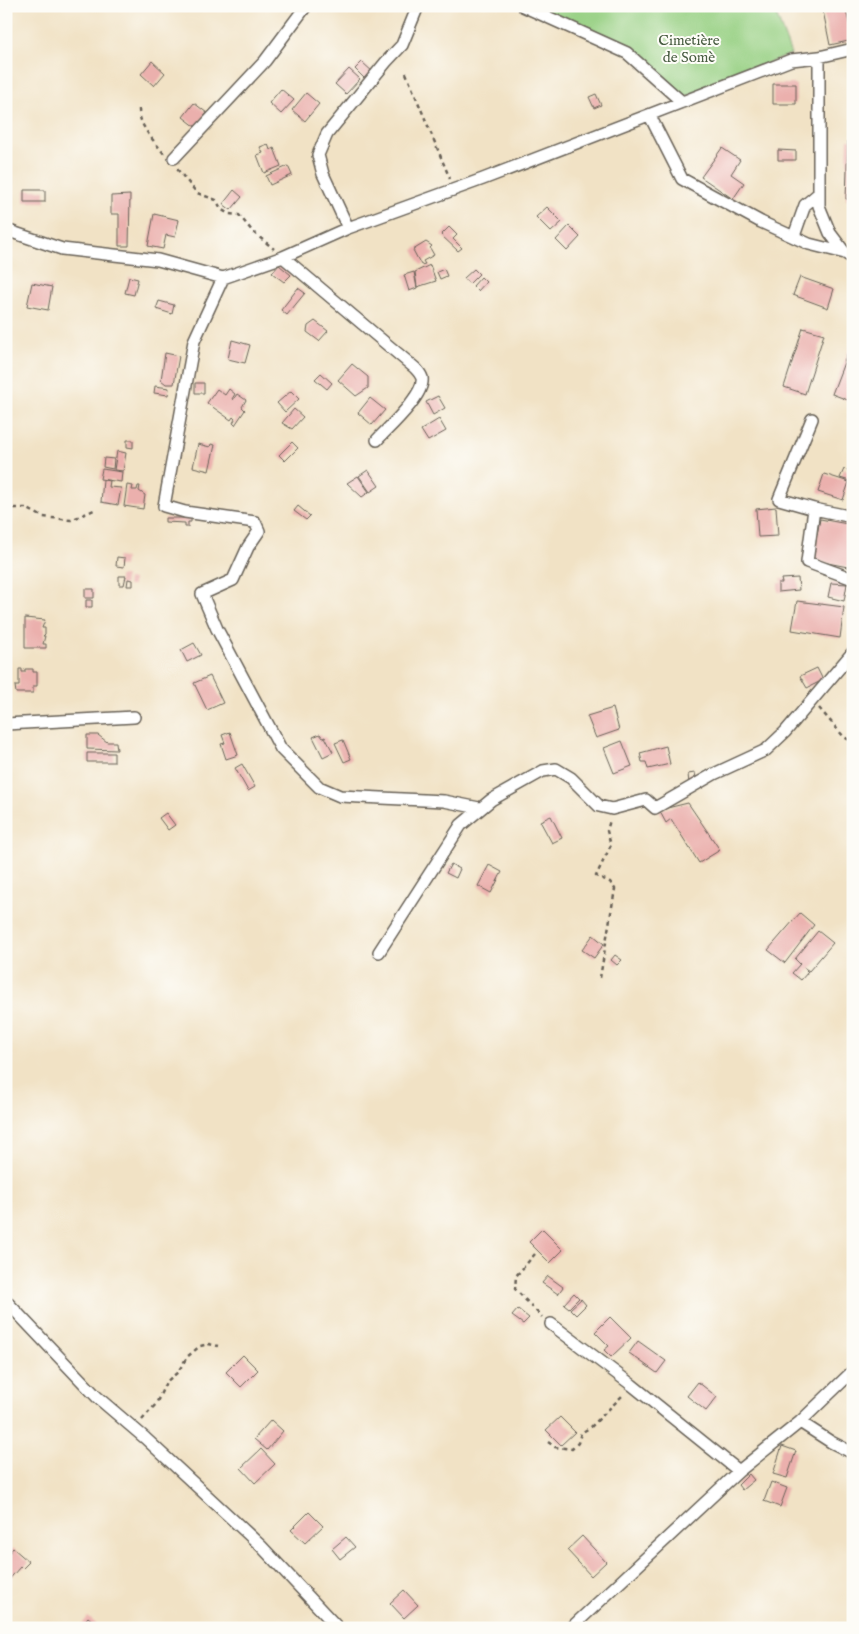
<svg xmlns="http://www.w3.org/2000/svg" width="859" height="1634" viewBox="0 0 859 1634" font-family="'IM FELL English',serif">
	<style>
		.green { fill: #97d083; stroke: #5a7650 }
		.building { fill: #ebb0ad }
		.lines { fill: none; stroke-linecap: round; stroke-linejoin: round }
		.minor-casing { stroke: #676157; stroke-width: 14 }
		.path { stroke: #676157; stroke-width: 2.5; stroke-dasharray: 4 4; stroke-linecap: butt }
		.minor { stroke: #fff; stroke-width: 11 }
		.labels { text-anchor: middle; stroke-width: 4; stroke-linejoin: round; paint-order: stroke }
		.park-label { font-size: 15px; fill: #475b40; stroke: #fdfcf7 }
	</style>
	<rect width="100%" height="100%" fill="#fdfcf7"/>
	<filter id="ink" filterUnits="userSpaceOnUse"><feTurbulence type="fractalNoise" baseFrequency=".02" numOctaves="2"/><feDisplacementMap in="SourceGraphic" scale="10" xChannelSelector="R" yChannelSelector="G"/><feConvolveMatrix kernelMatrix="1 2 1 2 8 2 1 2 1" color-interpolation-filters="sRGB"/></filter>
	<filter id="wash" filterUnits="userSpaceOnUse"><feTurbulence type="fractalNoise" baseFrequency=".0096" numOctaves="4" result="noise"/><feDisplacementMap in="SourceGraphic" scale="20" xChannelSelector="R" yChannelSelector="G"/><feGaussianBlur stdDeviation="1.12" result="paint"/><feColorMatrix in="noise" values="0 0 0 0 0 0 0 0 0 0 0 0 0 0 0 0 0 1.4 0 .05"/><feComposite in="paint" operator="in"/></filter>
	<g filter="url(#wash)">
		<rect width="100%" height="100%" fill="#f1e2c5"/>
		<path class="green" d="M 530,6 L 773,6 L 791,54 L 682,98 L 627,51 Z"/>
		<g id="blocks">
			<path class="building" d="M 822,6 L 845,6 L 853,40 L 830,45 Z
				M 152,61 L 165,73 L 154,86 L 141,74 Z
				M 362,62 L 374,73 L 367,81 L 355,69 Z
				M 349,69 L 360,79 L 346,94 L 335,84 Z
				M 773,84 L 796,84 L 796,104 L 773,104 Z
				M 281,89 L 294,100 L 281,114 L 269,103 Z
				M 306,93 L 319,104 L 305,121 L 292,110 Z
				M 596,94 L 601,105 L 594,108 L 589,97 Z
				M 194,103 L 207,113 L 196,127 L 183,117 Z
				M 848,139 L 853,140 L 853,199 L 846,199 Z
				M 268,144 L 270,150 L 274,148 L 281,166 L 264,173 L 257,155 L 263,153 L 260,147 Z
				M 722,148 L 740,160 L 731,174 L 744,183 L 733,199 L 701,177 Z
				M 778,150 L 796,151 L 796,160 L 778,160 Z
				M 288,166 L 292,175 L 270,185 L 266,176 Z
				M 24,190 L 45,190 L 45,202 L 24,202 Z
				M 234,190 L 242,197 L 231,210 L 223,204 Z
				M 130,195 L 129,246 L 119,246 L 119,214 L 111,214 L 111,196 Z
				M 547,207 L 562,222 L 551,232 L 536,217 Z
				M 154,214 L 179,220 L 175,237 L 166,235 L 163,249 L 148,246 Z
				M 569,226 L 580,237 L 567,251 L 556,240 Z
				M 449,227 L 457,235 L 453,239 L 462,248 L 458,251 L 441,235 Z
				M 426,242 L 432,246 L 430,248 L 434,255 L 423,261 L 425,264 L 421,265 L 413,250 Z
				M 279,265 L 291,275 L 284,282 L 272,273 Z
				M 430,265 L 436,281 L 417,287 L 415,272 Z
				M 444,269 L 447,276 L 440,279 L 437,272 Z
				M 474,269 L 479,274 L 469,284 L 464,278 Z
				M 414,272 L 417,288 L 409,291 L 404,275 Z
				M 129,277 L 138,279 L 134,295 L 125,293 Z
				M 481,277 L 486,282 L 478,291 L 473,286 Z
				M 800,277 L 834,289 L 828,308 L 793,295 Z
				M 32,283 L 52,287 L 48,310 L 27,306 Z
				M 298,288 L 305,293 L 287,315 L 281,310 Z
				M 159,301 L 174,305 L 172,314 L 156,309 Z
				M 315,321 L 328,331 L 319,341 L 307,332 L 308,326 Z
				M 803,328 L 824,334 L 805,394 L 784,387 Z
				M 853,339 L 853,402 L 832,394 Z
				M 232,340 L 250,345 L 245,363 L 228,359 Z
				M 165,353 L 179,356 L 174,384 L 166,384 L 161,380 Z
				M 352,364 L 368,377 L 368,388 L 356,396 L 338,380 Z
				M 321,373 L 332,383 L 327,389 L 315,379 Z
				M 195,383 L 204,383 L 204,393 L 195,393 Z
				M 155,386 L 169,388 L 168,395 L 154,393 Z
				M 217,389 L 225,395 L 229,389 L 235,394 L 232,399 L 233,400 L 237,394 L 246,400 L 242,407 L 245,410 L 235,425 L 233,423 L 235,419 L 233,417 L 231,420 L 207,403 Z
				M 291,391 L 299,399 L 285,412 L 277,403 Z
				M 438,396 L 445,408 L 433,415 L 426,402 Z
				M 370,398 L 385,410 L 372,425 L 358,413 Z
				M 294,409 L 303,417 L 292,429 L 282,423 Z
				M 439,419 L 446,431 L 428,441 L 421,430 Z
				M 127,440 L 133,440 L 133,448 L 127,447 Z
				M 292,442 L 298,448 L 285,461 L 279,455 Z
				M 198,444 L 210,447 L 211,444 L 215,445 L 209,471 L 193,467 Z
				M 117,451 L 126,453 L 123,471 L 114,470 Z
				M 104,458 L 114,459 L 113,469 L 103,467 Z
				M 102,469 L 122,472 L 121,482 L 100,479 Z
				M 844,469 L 853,472 L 853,482 L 840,478 Z
				M 368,470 L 379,486 L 370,492 L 359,476 Z
				M 824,474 L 849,482 L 843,500 L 818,492 Z
				M 358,476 L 369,492 L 362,497 L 347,483 Z
				M 103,480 L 110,481 L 109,487 L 121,488 L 118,505 L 101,502 Z
				M 127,485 L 133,486 L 132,490 L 137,490 L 138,486 L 140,486 L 139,491 L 145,495 L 143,509 L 124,506 Z
				M 298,506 L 310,516 L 306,520 L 294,511 Z
				M 776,507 L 778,536 L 758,537 L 756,509 Z
				M 165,518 L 191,518 L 191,522 L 188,522 L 188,527 L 185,527 L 185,523 L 165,522 Z
				M 820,519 L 853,525 L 853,568 L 812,560 Z
				M 117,557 L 125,558 L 124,567 L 116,566 Z
				M 119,576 L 126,576 L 124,585 L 119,585 Z
				M 798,578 L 799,590 L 778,592 L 778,583 L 782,583 L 781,579 Z
				M 128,579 L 133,580 L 133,586 L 127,586 Z
				M 831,583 L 847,584 L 844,601 L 828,597 Z
				M 85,589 L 94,589 L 94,598 L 85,598 Z
				M 86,600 L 92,600 L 92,607 L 86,607 Z
				M 797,601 L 844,607 L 840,638 L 792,630 Z
				M 25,618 L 45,620 L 42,628 L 45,628 L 45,634 L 43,636 L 45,636 L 43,644 L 46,644 L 46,648 L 25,648 Z
				M 194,643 L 201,655 L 187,662 L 181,650 Z
				M 817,668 L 823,680 L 807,688 L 800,676 Z
				M 19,669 L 22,669 L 22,672 L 25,672 L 25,669 L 33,669 L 33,672 L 37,672 L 37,686 L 33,686 L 33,693 L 16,693 L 15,686 L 19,686 Z
				M 210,676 L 223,703 L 207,710 L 194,683 Z
				M 613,708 L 619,730 L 596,738 L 587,716 Z
				M 230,732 L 238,755 L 226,759 L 221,744 L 225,743 L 222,735 Z
				M 320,734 L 323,738 L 325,737 L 333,752 L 323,757 L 313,737 Z
				M 87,735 L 98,735 L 107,742 L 116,742 L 117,750 L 87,749 Z
				M 343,740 L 351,759 L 344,762 L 335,743 Z
				M 622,741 L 632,766 L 614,773 L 604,748 Z
				M 666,746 L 670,764 L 648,769 L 646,762 L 642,762 L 640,753 Z
				M 87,753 L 114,753 L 114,762 L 87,762 Z
				M 242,764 L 255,787 L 248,791 L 235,768 Z
				M 695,773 L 697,782 L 689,784 L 688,774 Z
				M 688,803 L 720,850 L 699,863 L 671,819 L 666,823 L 659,810 Z
				M 166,813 L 175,825 L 168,830 L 159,818 Z
				M 551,816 L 562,838 L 552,843 L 540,821 Z
				M 451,864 L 460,869 L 456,878 L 446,873 Z
				M 489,865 L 502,872 L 491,893 L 478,886 Z
				M 800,913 L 814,925 L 785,963 L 768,950 Z
				M 818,931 L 833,943 L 809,971 L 803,967 L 808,972 L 801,980 L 792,973 L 800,964 L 795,959 Z
				M 593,935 L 604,944 L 594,958 L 582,950 Z
				M 615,955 L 622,960 L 617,965 L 611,960 Z
				M 542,1229 L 563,1250 L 550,1263 L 529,1242 Z
				M 548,1276 L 563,1287 L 558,1294 L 542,1283 Z
				M 574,1293 L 579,1298 L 569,1308 L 564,1304 Z
				M 581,1299 L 586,1305 L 576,1315 L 570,1309 Z
				M 518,1309 L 529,1318 L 523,1324 L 512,1316 Z
				M 610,1317 L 631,1338 L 611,1357 L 604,1350 L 609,1346 L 595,1332 Z
				M 638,1341 L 666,1361 L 657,1373 L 629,1353 Z
				M 243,1355 L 258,1370 L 241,1387 L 226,1372 Z
				M 698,1382 L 717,1397 L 706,1411 L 687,1396 Z
				M 560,1417 L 575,1432 L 561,1445 L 546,1430 Z
				M 271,1420 L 283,1431 L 267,1450 L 254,1439 Z
				M 782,1446 L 796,1451 L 787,1478 L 773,1474 Z
				M 261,1449 L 275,1464 L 255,1483 L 241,1468 Z
				M 749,1474 L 754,1480 L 742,1490 L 738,1485 Z
				M 771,1482 L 787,1488 L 780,1507 L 764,1501 Z
				M 309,1512 L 323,1526 L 305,1543 L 291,1530 Z
				M 582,1536 L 606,1562 L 591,1576 L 567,1550 Z
				M 346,1537 L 355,1547 L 340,1559 L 332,1549 Z
				M 13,1548 L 29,1562 L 22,1569 L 20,1567 L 6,1583 L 6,1556 Z
				M 404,1590 L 418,1605 L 404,1618 L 390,1603 Z
				M 88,1617 L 101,1628 L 79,1628 Z"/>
		</g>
	</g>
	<g filter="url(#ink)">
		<use href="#blocks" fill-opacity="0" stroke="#676157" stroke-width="1"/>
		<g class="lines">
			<g class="minor-casing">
				<path id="minor" d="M 523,6 L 627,53 L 682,102
					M 819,57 L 819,206 L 830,233 L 845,253 L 853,258
					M 650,116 L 682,179 L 761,222 L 809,244 L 845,253
					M 174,158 L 265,61 L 306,6
					M 348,228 L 323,174 L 318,155 L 327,134 L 386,62 L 402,45 L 418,6
					M 6,230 L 62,249 L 158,260 L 223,278 L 283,257 L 348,228 L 483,179 L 791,60 L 819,57 L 853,49
					M 794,236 L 805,205 L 818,194
					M 283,257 L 415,368 C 418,371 421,375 422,378 C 425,395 388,428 377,440
					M 223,278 L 194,341 L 164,506 L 185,512 L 255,522 L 259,531 L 248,547 L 233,580 L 202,594 L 217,629 L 281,749 L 319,787 L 340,796 L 444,801 L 479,808
					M 812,419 L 779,499 L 814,509 L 807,562 L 853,579
					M 814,509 L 853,517
					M 6,724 L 134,717
					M 379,952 L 461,825 L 491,800 L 543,771 L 556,769 L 571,778 L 599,806 L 612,809 L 646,800 L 655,808 L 714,774 L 766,750 L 785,732 L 853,652
					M 6,1301 L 97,1397 L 145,1438 L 261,1546 L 338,1628
					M 551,1324 L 632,1385 L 739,1471
					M 800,1422 L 831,1442 L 853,1453
					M 571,1628 L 739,1471 L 800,1422 L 853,1371"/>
			</g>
			<path class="path" d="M 406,73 L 450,179
				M 139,109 C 139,127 154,140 164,154
				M 177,169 L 197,193 L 216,200 L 222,210 L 229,214 L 239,215 L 253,232 L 274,249
				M 6,508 L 26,508 L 43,517 L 71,520 L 94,510
				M 819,708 L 844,737 L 853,742
				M 600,978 L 615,889 L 610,882 L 596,876 L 611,845 L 607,831 L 610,820
				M 535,1254 L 516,1276 L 515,1289 L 542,1317
				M 142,1420 L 156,1404 L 166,1382 L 178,1372 L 187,1357 L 200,1346 L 209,1344 L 218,1346
				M 548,1442 L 555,1447 L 572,1449 L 578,1443 L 581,1433 L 591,1427 L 624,1394"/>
			<use href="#minor" class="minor"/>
		</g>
	</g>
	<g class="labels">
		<g class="park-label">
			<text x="689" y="45">Cimetière<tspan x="689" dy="17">de Somè</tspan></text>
		</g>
	</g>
	<rect width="859" height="1634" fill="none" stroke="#fdfcf7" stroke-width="25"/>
</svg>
